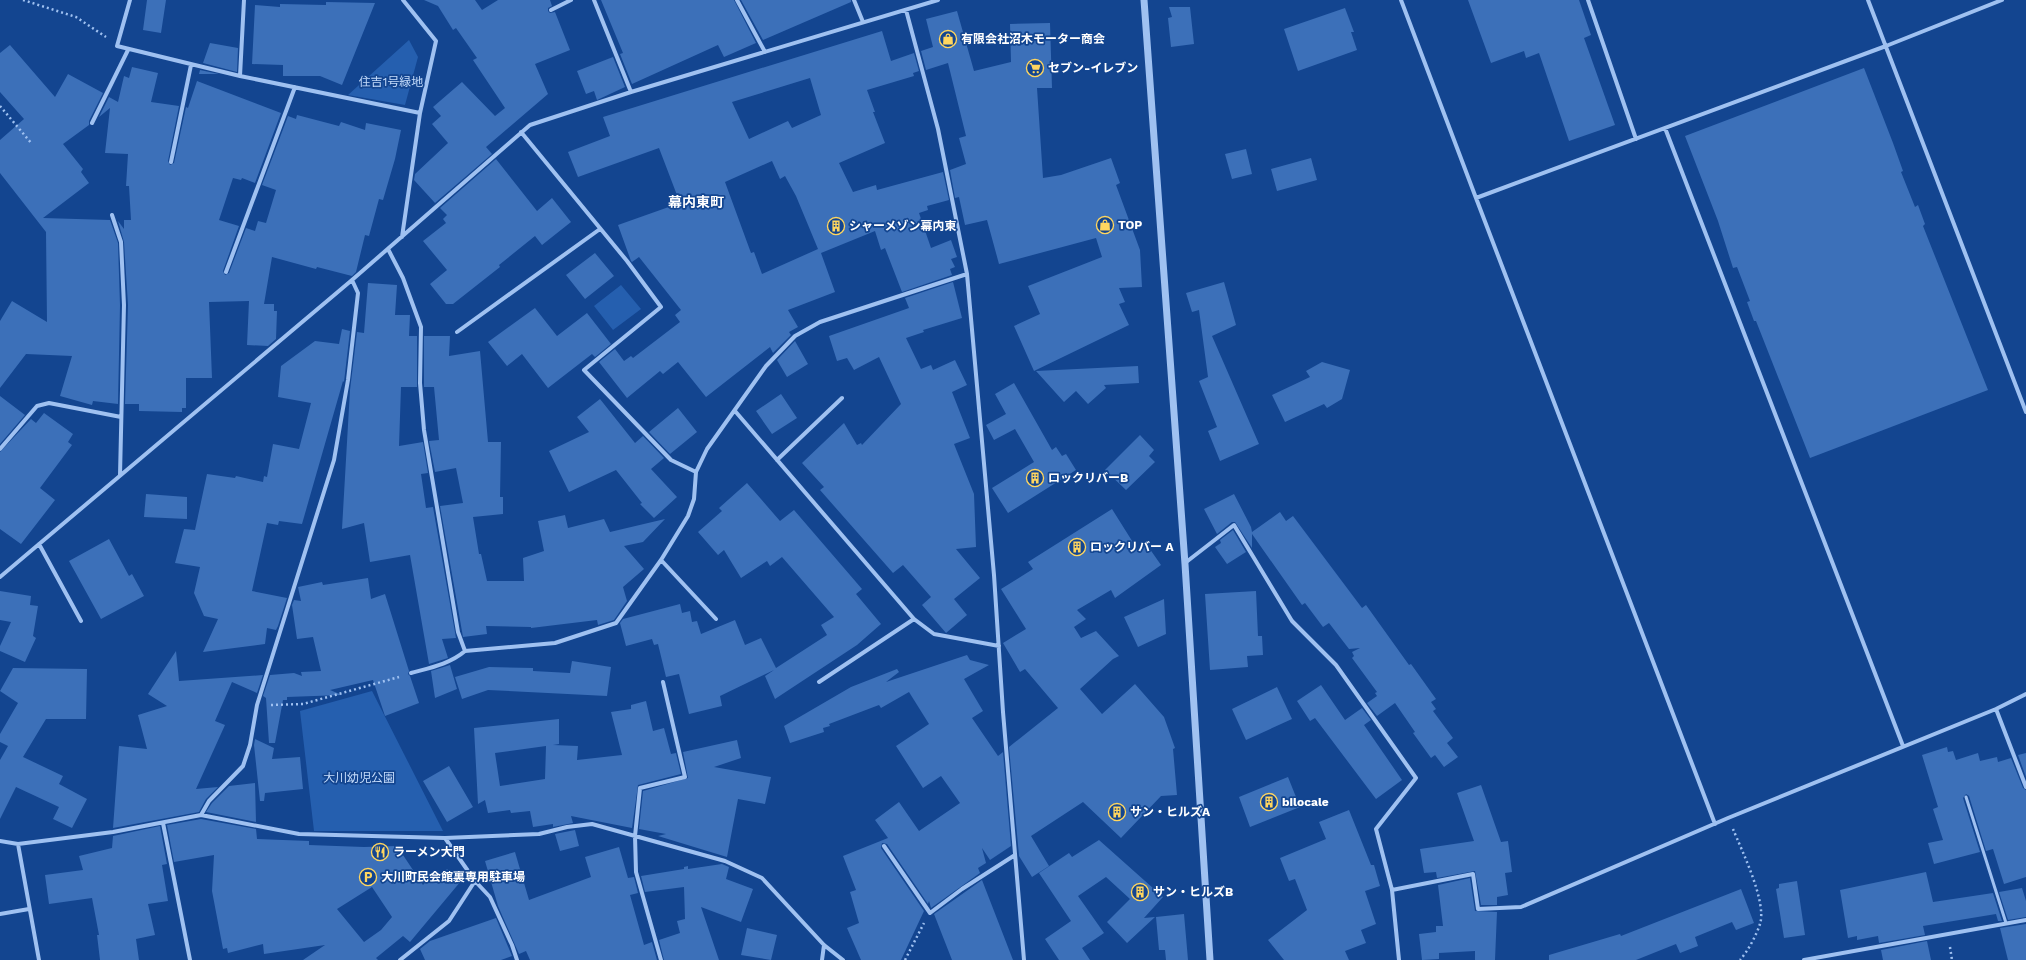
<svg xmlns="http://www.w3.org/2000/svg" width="2026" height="960" viewBox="0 0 2026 960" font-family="'Work Sans','Noto Sans JP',sans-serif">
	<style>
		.green { fill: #255faf }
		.building { fill: #3c70b9; fill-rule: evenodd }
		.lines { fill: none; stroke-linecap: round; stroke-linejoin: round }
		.path { stroke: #9fc1f1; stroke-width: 2.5; stroke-dasharray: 2 3; stroke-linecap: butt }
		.service { stroke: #9fc1f1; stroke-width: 3 }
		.minor { stroke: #9fc1f1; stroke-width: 4 }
		.tertiary { stroke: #9fc1f1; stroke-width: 7 }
		.labels { text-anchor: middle; stroke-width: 3.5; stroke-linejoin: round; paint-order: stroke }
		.poi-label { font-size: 12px; font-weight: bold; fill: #fff; stroke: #134590; text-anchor: start }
		.park-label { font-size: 12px; fill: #c6ddfc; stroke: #134590 }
		.quarter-label { font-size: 14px; font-weight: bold; fill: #fff; stroke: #134590 }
	</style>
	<rect width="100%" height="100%" fill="#134590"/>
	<path class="green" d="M 409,40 L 418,57 L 405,105 L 348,95 Z
		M 621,285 L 641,309 L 613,330 L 594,306 Z
		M 372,691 L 443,831 L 314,831 L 300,711 Z"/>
	<path class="building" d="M 147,0 L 166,0 L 161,33 L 143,30 Z
		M 424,0 L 475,0 L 482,10 L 498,0 L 550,0 L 552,6 L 548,8 L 548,11 L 550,13 L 555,12 L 570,50 L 535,64 L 548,94 L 486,147 L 492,154 L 435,203 L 414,180 L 415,174 L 448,143 L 432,124 L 441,116 L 433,107 L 462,82 L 495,116 L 505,108 L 473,60 L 477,58 L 456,28 L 453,30 L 438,6 Z
		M 601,0 L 734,0 L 756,43 L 724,57 L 718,45 L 632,84 L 620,54 L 623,53 Z
		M 741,0 L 851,0 L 851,2 L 763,40 Z
		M 1468,0 L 1579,0 L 1591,35 L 1584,38 L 1615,125 L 1569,141 L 1539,53 L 1526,58 L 1524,51 L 1491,63 Z
		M 326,2 L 375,3 L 342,85 L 320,76 L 283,76 L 283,65 L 252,64 L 255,5 L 280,7 L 280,4 L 326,5 Z
		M 1169,7 L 1190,7 L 1194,44 L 1171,47 L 1168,18 L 1172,17 Z
		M 1345,8 L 1354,32 L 1351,32 L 1357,50 L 1298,71 L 1284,29 Z
		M 957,11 L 974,71 L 1011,62 L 1010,24 L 1050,23 L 1052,88 L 1037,88 L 1043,178 L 1061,175 L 1111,158 L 1120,183 L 1116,185 L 1140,250 L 1142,287 L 1119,288 L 1125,302 L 1119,304 L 1129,325 L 1034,371 L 1014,326 L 1040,314 L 1028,286 L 1102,257 L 1096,238 L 999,264 L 987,220 L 965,225 L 959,197 L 955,198 L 950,170 L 966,164 L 959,138 L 966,136 L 948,63 L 926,70 L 921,51 L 933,47 L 926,19 Z
		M 882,31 L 891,61 L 914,53 L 919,71 L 913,73 L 914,76 L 867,90 L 875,112 L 873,112 L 885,143 L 839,163 L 853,192 L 876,185 L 877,190 L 943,172 L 949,200 L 927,206 L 928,210 L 919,213 L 931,248 L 951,240 L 957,257 L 951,259 L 955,267 L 950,269 L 952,275 L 902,292 L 885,248 L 881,250 L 875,231 L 821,253 L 835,292 L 788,310 L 798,327 L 789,332 L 791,335 L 773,353 L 770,347 L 706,397 L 678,362 L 663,374 L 660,371 L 627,398 L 599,362 L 615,349 L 624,361 L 631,356 L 633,358 L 680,322 L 675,315 L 681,310 L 639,257 L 632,262 L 631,261 L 618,225 L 680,203 L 659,148 L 578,177 L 568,152 L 610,136 L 603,117 ZM 810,78 L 821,115 L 792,128 L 788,121 L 749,139 L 732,102 ZM 772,161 L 780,179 L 785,176 L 796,196 L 818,249 L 762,274 L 754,252 L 751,253 L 725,182 Z
		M 210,43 L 238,48 L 237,72 L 203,63 Z
		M 10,45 L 55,97 L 68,74 L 103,93 L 89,121 L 89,125 L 63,144 L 83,169 L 81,172 L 89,183 L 43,218 L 110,220 L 118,243 L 120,305 L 118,404 L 93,401 L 92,405 L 60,396 L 72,356 L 26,354 L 0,388 L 0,321 L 12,301 L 47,322 L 46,232 L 0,173 L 0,140 L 24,119 L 0,92 L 0,53 Z
		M 613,57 L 625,87 L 597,100 L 594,91 L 586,94 L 577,71 Z
		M 132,67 L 158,73 L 151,102 L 179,106 L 168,161 L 170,165 L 174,163 L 186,107 L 188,108 L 197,81 L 281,113 L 255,183 L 242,178 L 241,180 L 233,178 L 219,220 L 239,226 L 223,271 L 225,275 L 229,273 L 246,228 L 255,231 L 258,221 L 266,223 L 276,190 L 262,185 L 288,116 L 296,119 L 297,115 L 339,126 L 341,122 L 365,130 L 366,123 L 401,130 L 395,159 L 383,200 L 379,199 L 369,236 L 365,235 L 356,272 L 352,276 L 317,267 L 316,269 L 272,257 L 264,304 L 274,304 L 274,311 L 277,311 L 276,339 L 268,346 L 247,345 L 249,301 L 209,302 L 212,378 L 186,378 L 186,408 L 182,408 L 182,412 L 139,411 L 139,404 L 125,404 L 128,305 L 124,242 L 118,221 L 124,229 L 124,220 L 131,220 L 129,186 L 126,186 L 128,154 L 105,153 L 110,108 L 99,117 L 109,97 L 118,102 L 124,76 L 129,78 Z
		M 1864,68 L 1893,143 L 1903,171 L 1901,172 L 1915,207 L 1918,205 L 1925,224 L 1923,226 L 1988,390 L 1810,458 L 1756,321 L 1754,321 L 1747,302 L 1750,301 L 1737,267 L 1733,268 L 1718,221 L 1685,136 Z
		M 200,70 L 219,74 L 199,74 Z
		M 1246,149 L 1252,174 L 1232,179 L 1225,154 Z
		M 1311,158 L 1317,180 L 1277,191 L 1271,169 Z
		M 496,159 L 537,211 L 552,198 L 571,222 L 542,245 L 535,236 L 499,265 L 500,267 L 453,304 L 446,304 L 430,284 L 447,270 L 423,241 L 446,223 L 443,219 L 447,215 L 440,208 Z
		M 595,253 L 614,276 L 585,299 L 566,275 Z
		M 953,282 L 962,318 L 923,330 L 924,332 L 906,338 L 921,369 L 931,365 L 933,370 L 955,360 L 967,385 L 952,392 L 970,438 L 954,444 L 974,494 L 976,547 L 956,549 L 980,578 L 954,599 L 967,615 L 946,633 L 922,605 L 931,597 L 903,565 L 893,573 L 820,490 L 824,487 L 802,463 L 844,423 L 857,445 L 861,443 L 862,445 L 901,404 L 879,357 L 854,370 L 847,358 L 837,361 L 829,336 L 909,308 L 905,298 Z
		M 1224,282 L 1236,325 L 1212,336 L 1259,444 L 1220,461 L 1208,431 L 1217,427 L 1199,381 L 1208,377 L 1199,310 L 1192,312 L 1186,293 Z
		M 368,283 L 397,285 L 395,315 L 410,315 L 409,336 L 417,336 L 417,387 L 401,387 L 399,446 L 423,442 L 428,473 L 421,474 L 426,508 L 433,507 L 456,638 L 442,639 L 448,658 L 429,664 L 410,555 L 370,562 L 364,523 L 342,529 L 350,390 L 357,332 L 364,333 Z
		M 535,308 L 557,336 L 587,313 L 611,344 L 595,357 L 592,354 L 548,388 L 522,354 L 507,366 L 488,342 Z
		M 342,329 L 350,331 L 344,382 L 343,381 L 302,524 L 279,521 L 278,525 L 267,523 L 252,591 L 287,598 L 278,626 L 276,630 L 267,628 L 265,644 L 203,652 L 218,619 L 204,616 L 194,593 L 200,567 L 175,563 L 184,529 L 195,530 L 207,474 L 235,478 L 236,476 L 263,482 L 264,476 L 267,477 L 273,444 L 299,449 L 311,403 L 278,397 L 281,366 L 315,341 L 339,344 Z
		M 424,336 L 450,336 L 449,356 L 480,351 L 488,442 L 501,442 L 500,497 L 503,497 L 503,514 L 473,517 L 479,554 L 481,554 L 487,581 L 524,581 L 523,558 L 544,551 L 538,521 L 565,515 L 568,528 L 604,519 L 610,532 L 665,519 L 643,542 L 624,546 L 644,569 L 623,587 L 627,601 L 614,620 L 598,625 L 597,620 L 531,628 L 531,627 L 486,626 L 487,634 L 463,637 L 440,506 L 463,503 L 456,468 L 435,472 L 429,441 L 439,440 L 434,387 L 424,387 Z
		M 795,341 L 808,364 L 787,377 L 777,360 Z
		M 1322,362 L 1350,370 L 1342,399 L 1327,408 L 1324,404 L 1285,422 L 1272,395 L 1310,377 L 1306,371 Z
		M 1138,366 L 1139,383 L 1104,385 L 1106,388 L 1088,404 L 1076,391 L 1064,402 L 1036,371 Z
		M 1014,383 L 1052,450 L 1056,447 L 1062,456 L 1066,454 L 1076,470 L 1008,513 L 992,488 L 1034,462 L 1015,429 L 994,440 L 986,425 L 1006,414 L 995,394 Z
		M 781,394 L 797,418 L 772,434 L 756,411 Z
		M 0,396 L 25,415 L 0,444 Z
		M 600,399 L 635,443 L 643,436 L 664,458 L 651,469 L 677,497 L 654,518 L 640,504 L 642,503 L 616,470 L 569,492 L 549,451 L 589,432 L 577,417 Z
		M 678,408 L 697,432 L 670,454 L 649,432 Z
		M 44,413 L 73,434 L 68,442 L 72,445 L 40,488 L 55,500 L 21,544 L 0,529 L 0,452 L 31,419 L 36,423 Z
		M 1140,435 L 1154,450 L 1149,456 L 1155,462 L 1126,490 L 1105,470 Z
		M 747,483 L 780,521 L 794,510 L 862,589 L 856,594 L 881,624 L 857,645 L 775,699 L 765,676 L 774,670 L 720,696 L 722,706 L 689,714 L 679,674 L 666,677 L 658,644 L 654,645 L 652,639 L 626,646 L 620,623 L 623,619 L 680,604 L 682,613 L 690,611 L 692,622 L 697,621 L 701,634 L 735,620 L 745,645 L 761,638 L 776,668 L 827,635 L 821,625 L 834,617 L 782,557 L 770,566 L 767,561 L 741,578 L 724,550 L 718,555 L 698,532 L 722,511 L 719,508 Z
		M 146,494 L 187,497 L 187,519 L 144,517 Z
		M 1234,494 L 1251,527 L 1252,532 L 1280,512 L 1286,521 L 1293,516 L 1362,608 L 1366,605 L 1409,665 L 1411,664 L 1436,699 L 1431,702 L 1436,709 L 1433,711 L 1453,738 L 1447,743 L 1458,757 L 1444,767 L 1435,755 L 1431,758 L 1413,733 L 1415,732 L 1395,703 L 1377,716 L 1367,703 L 1377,696 L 1375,693 L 1377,692 L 1352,658 L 1354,656 L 1352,652 L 1360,648 L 1349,649 L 1329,623 L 1323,627 L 1305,603 L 1302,605 L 1252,534 L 1252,548 L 1235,522 L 1232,522 L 1217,534 L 1204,509 Z
		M 1112,509 L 1139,552 L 1147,545 L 1161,565 L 1115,598 L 1111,590 L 1077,610 L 1086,619 L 1074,627 L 1081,638 L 1096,631 L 1119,656 L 1113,659 L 1080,689 L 1102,714 L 1135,684 L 1164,717 L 1175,748 L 1173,749 L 1177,795 L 1161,796 L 1121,838 L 1083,802 L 1031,836 L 1049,866 L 1032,877 L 1019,856 L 1009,747 L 1058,708 L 1025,669 L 1020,672 L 1003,643 L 1026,629 L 1001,589 L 1033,569 L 1028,562 Z
		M 1233,530 L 1246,552 L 1227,564 L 1215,547 L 1221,543 L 1220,540 Z
		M 109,539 L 129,576 L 132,574 L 144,596 L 101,619 L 69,561 Z
		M 368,578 L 371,599 L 385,594 L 409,671 L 408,674 L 410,676 L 419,703 L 385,716 L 373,680 L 330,690 L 342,695 L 287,697 L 287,700 L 283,700 L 275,743 L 269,743 L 266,698 L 263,696 L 270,675 L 294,673 L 302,676 L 301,672 L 321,671 L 313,637 L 297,639 L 292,605 L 294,600 L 301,601 L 298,587 L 322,582 L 323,585 Z
		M 0,591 L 31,596 L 30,605 L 38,606 L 33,636 L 36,638 L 25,662 L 0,651 L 0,646 L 11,622 L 0,620 Z
		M 1256,591 L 1258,636 L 1262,636 L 1263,655 L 1247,656 L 1248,667 L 1210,670 L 1205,594 Z
		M 1164,599 L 1166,634 L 1138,647 L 1124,617 Z
		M 176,651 L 179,681 L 263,675 L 257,693 L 232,682 L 215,721 L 225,725 L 196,789 L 218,787 L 206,799 L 199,812 L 113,828 L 119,746 L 147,749 L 138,715 L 167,706 L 148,694 Z
		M 967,655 L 970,660 L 989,665 L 964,679 L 983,711 L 972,718 L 998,756 L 1003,752 L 1011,846 L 990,860 L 982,848 L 986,863 L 978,868 L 980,873 L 931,908 L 929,901 L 928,904 L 887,844 L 882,843 L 881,848 L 924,911 L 901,960 L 861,960 L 847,928 L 859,923 L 850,892 L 856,890 L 843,856 L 888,838 L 875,820 L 899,802 L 919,831 L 960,803 L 941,776 L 923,788 L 896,746 L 929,724 L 909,692 L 881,708 L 879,705 L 829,724 L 830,726 L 823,728 L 824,732 L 790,743 L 784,726 L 851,687 L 897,669 L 899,672 L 886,682 Z
		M 572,661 L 611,667 L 607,696 L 488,690 L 462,699 L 455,677 L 489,667 L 533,668 L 533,671 L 570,673 Z
		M 450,665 L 457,689 L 435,698 L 431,671 Z
		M 13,668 L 87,669 L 86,719 L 46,719 L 23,757 L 63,776 L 59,784 L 87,799 L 72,828 L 53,819 L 59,807 L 16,787 L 0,819 L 0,760 L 8,746 L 0,742 L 0,734 L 18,703 L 0,691 Z
		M 1321,685 L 1345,720 L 1362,708 L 1371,720 L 1364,725 L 1402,780 L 1376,799 L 1315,718 L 1310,721 L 1297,701 Z
		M 1277,687 L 1292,719 L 1246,740 L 1232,709 Z
		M 646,701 L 653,731 L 664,728 L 671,754 L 676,753 L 681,774 L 638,785 L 632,828 L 571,816 L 573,823 L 553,827 L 553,824 L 533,827 L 530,811 L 511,813 L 510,810 L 488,813 L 485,800 L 478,804 L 474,728 L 559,719 L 559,744 L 553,745 L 578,746 L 577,760 L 622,755 L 611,712 L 631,709 L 631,705 ZM 546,746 L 545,779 L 500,786 L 495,753 Z
		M 255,739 L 274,748 L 272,759 L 300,757 L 303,789 L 265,793 L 264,801 L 260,801 L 254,745 Z
		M 737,740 L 741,758 L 714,767 L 771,777 L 765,804 L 738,799 L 727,857 L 658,836 L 666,834 L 639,829 L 643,791 L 688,778 L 683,752 Z
		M 1947,747 L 1948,752 L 1953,751 L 1956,760 L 1978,753 L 1980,761 L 1997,757 L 1998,762 L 2011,758 L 2023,788 L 2026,790 L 2026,877 L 2004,884 L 1993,849 L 1986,851 L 1969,796 L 1966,794 L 1963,798 L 1980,852 L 1934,864 L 1928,843 L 1943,840 L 1933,809 L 1938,807 L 1922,755 Z
		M 2026,753 L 2026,777 L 2018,755 Z
		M 449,766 L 473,807 L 447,822 L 423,781 Z
		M 1288,777 L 1300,807 L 1250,827 L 1239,797 Z
		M 255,783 L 256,822 L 206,812 L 212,803 L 229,786 Z
		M 1481,785 L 1501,842 L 1508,841 L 1512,872 L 1505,873 L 1508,895 L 1497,897 L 1497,905 L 1481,905 L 1475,871 L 1437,878 L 1436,872 L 1424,873 L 1420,849 L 1474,841 L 1457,793 Z
		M 1349,810 L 1371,865 L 1374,865 L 1380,886 L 1365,891 L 1376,924 L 1361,930 L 1366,943 L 1345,951 L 1349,960 L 1284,960 L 1268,940 L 1307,910 L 1295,879 L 1289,881 L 1280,858 L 1326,839 L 1319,822 Z
		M 201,819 L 256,829 L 257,839 L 309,841 L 309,845 L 364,847 L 397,846 L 423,885 L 433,874 L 439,879 L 447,869 L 461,881 L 410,942 L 403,936 L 376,958 L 378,960 L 303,960 L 325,945 L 264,954 L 263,944 L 228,953 L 227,948 L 223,949 L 212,891 L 214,855 L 174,862 L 167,825 ZM 372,887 L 392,917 L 381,930 L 364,942 L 337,909 Z
		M 160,826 L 167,864 L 162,865 L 168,901 L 148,904 L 155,935 L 136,939 L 139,960 L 100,960 L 97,935 L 99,935 L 92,898 L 49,904 L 45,875 L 83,870 L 79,856 L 112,848 L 113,836 Z
		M 575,830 L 579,846 L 560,851 L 555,834 Z
		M 1099,840 L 1163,897 L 1144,918 L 1155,917 L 1127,943 L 1107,922 L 1130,899 L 1106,877 L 1078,896 L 1104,933 L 1082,948 L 1090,960 L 1059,960 L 1045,939 L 1071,921 L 1039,873 L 1069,853 L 1072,857 Z
		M 619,847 L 628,878 L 634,877 L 638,893 L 630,895 L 644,945 L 652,942 L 657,960 L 530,960 L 526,951 L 519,954 L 498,906 L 485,861 L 515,852 L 529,900 L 591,877 L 585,857 Z
		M 722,864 L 729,867 L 726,879 L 753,889 L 741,922 L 701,907 L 719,960 L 664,960 L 659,940 L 680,933 L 677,921 L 685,919 L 684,887 L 645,892 L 641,876 L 684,869 L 684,867 L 688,866 L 688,869 Z
		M 1926,872 L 1933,902 L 1993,893 L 2002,921 L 1998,921 L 1996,914 L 1923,926 L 1925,935 L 1879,943 L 1878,936 L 1857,940 L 1857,936 L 1848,938 L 1840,890 Z
		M 1470,878 L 1475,911 L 1497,912 L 1495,960 L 1475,960 L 1475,951 L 1439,953 L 1439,959 L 1422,960 L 1419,934 L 1436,932 L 1436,926 L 1443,926 L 1438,885 Z
		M 982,880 L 1013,960 L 952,960 L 934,914 Z
		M 1797,881 L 1805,935 L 1784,938 L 1776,889 L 1779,888 L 1779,884 Z
		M 2022,888 L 2026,901 L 2026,917 L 2008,920 L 1999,892 Z
		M 1741,889 L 1754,923 L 1736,930 L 1732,922 L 1695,937 L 1698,946 L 1680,953 L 1676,944 L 1636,960 L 1549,960 L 1549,955 L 1620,934 L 1621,936 Z
		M 1184,914 L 1188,960 L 1166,960 L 1165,950 L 1159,950 L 1156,917 Z
		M 496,918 L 512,956 L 501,960 L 425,960 L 420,949 L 430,941 Z
		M 2026,924 L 2026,960 L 2008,960 L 2000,928 Z
		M 747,928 L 777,935 L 771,960 L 741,955 Z
		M 1927,941 L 1931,960 L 1883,960 L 1881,950 Z"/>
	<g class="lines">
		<path class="path" d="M 23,0 L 76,17 L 106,37
			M 0,106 L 32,144
			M 271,705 L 303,704 L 399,677
			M 1733,829 C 1742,851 1767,902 1760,924 C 1756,936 1748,951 1740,960
			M 1950,947 L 1952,960
			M 905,960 L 924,923"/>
		<path class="service" d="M 1966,797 L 2006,923"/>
		<path class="minor" d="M 130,0 L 117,46 L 240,76 L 420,113
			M 594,0 L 631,92
			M 737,0 L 765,52
			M 854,0 L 863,22
			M 1401,0 L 1476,198 L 1886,46 L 2002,0
			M 1588,0 L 1636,139
			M 1868,0 L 2026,412
			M 551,10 L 571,0
			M 906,10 L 938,129 L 967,274 L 994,575 L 1003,712 L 1024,960
			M 240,76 L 244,0
			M 92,123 L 128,50
			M 1665,128 L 1903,746
			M 521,132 L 627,261 L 661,307 L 584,370 L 671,460 L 696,472
			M 171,162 L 191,65
			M 1476,198 L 1715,824
			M 112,215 L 121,242 L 124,305 L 120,475
			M 402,237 L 420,113 L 436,41 L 403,0
			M 388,249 L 403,278 L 421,327 L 420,383 L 424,430 L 458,632 L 465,651 C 450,664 429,668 411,673
			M 226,272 L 295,87
			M 457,332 L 600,229
			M 735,411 L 914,619 L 934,634 L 999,646
			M 0,449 L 37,406 L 49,403 L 121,417
			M 777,460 L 842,398
			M 39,544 L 81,621
			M 661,560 L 716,619
			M 1185,563 L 1234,525 L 1292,621 L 1336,665 L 1416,778 L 1376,829 L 1392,890 L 1399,960
			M 0,577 L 352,280 L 530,125 L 631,92 L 938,0
			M 465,651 L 555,643 L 616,623 L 661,560 L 688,516 L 694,499 L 696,472 L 707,449 L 766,366 L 795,336 L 820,322 L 967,274
			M 819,682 L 914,619
			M 1996,709 L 2026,787
			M 201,815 L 299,834 L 445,838 L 539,834 L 567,827 L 592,824 L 725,861 L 762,878 L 824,945 L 843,960
			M 163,823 L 190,960
			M 0,841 L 18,844 L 113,832 L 201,815 L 209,801 L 243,766 L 250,745 L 257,705 L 334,460 L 348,380 L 358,293 L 352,280
			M 18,844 L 39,960
			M 884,846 L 930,913 L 962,889 L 1015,855
			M 475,881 L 490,897 L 512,945 L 517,960
			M 1392,890 L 1473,874 L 1478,909 L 1521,907 L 1728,818 L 1996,709 L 2026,694
			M 0,914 L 29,909
			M 400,960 L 449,921 L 475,881 L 445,838
			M 661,960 L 636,872 L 635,836 L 640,788 L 685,777 L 663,682
			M 822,960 L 824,945
			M 1804,960 L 2026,920"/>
		<path class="tertiary" d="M 1144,0 L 1185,564 L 1210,960"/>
	</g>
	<defs>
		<g id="shop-ring" transform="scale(0.9)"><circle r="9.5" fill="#134590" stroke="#ffd65f" stroke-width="1.5"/><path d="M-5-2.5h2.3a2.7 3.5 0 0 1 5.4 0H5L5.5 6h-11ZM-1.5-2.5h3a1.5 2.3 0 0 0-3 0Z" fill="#ffd65f"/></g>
		<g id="supermarket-ring" transform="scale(0.9)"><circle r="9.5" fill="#134590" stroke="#ffd65f" stroke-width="1.5"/><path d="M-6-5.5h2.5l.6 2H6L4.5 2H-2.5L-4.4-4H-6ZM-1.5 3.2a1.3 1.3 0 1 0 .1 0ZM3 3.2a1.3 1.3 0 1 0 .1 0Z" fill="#ffd65f"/></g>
		<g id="building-ring" transform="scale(0.9)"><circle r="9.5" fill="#134590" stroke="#ffd65f" stroke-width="1.5"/><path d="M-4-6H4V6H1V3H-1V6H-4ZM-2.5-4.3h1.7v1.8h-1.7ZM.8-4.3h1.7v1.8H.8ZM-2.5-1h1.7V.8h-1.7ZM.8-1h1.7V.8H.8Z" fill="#ffd65f"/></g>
		<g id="restaurant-ring" transform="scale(0.9)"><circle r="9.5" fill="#134590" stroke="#ffd65f" stroke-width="1.5"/><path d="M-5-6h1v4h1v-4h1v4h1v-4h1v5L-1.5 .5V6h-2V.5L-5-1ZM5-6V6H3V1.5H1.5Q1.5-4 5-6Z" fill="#ffd65f"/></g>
		<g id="parking-ring" transform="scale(0.9)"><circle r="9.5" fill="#134590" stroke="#ffd65f" stroke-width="1.5"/><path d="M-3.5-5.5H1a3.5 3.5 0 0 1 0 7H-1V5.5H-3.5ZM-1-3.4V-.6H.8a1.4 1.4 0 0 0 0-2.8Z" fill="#ffd65f"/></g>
	</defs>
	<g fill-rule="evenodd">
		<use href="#shop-ring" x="948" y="39"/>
		<use href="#supermarket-ring" x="1035" y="68"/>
		<use href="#shop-ring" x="1105" y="225"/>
		<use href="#building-ring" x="836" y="226"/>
		<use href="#building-ring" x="1035" y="478"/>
		<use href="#building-ring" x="1077" y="547"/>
		<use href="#building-ring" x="1269" y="802"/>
		<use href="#building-ring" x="1117" y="812"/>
		<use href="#restaurant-ring" x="380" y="852"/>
		<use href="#parking-ring" x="368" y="877"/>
		<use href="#building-ring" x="1140" y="892"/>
	</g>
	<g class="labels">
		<g class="poi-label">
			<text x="961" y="43">有限会社沼木モーター商会</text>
			<text x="1048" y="72">セブン-イレブン</text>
			<text x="1118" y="229">TOP</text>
			<text x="849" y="230">シャーメゾン幕内東</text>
			<text x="1048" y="482">ロックリバーB</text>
			<text x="1090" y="551">ロックリバー A</text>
			<text x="1282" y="806">bilocale</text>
			<text x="1130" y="816">サン・ヒルズA</text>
			<text x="393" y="856">ラーメン大門</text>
			<text x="381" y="881">大川町民会館裏専用駐車場</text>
			<text x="1153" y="896">サン・ヒルズB</text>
		</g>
		<g class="park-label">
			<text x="391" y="86">住吉1号緑地</text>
			<text x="359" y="782">大川幼児公園</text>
		</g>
		<g class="quarter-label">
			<text x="696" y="207">幕内東町</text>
		</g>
	</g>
</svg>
